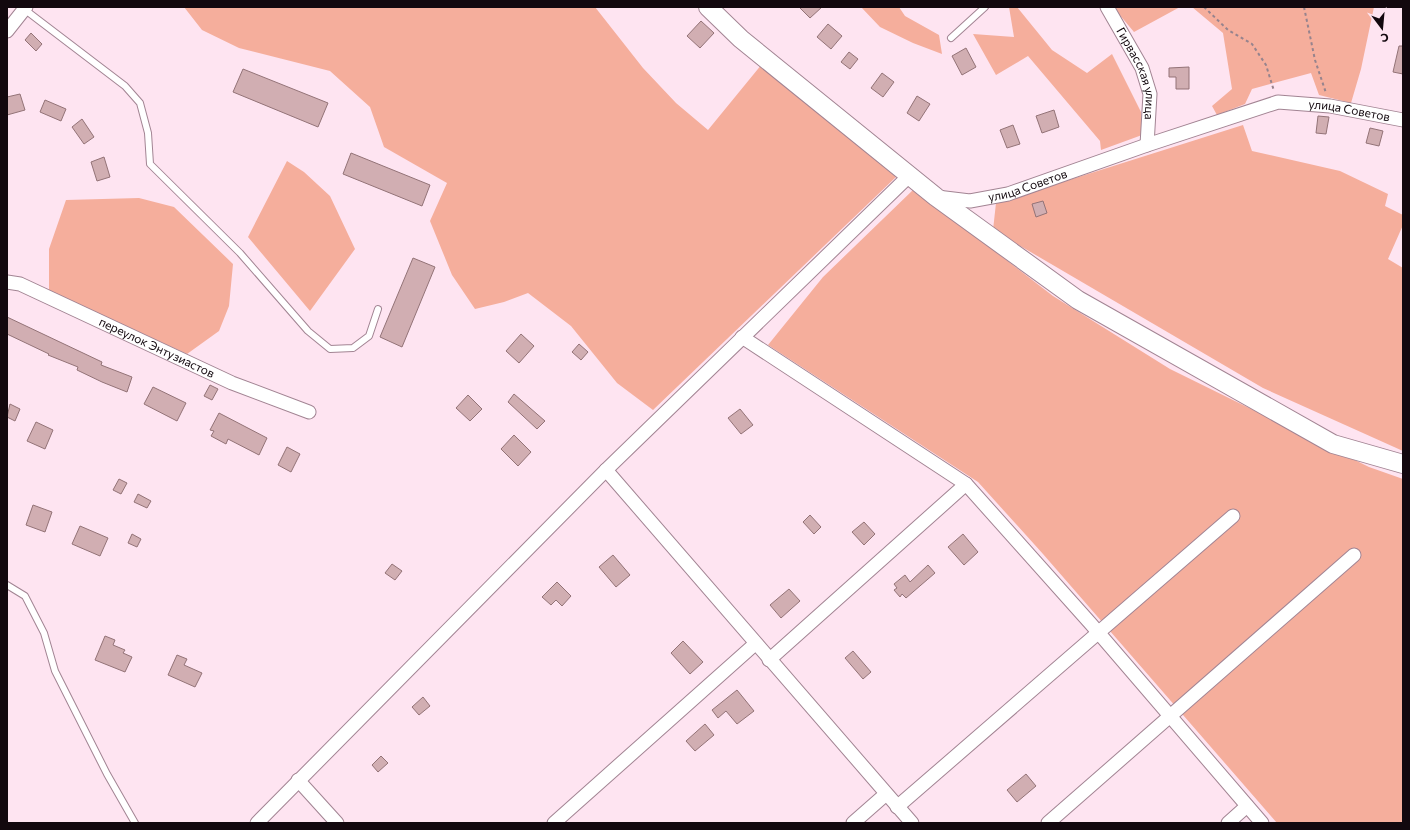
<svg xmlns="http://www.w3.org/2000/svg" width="1410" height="830" viewBox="0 0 1410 830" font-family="Commissioner,sans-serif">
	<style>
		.green { fill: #f5ae9c }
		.building { fill: #d1aeb2; stroke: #937377 }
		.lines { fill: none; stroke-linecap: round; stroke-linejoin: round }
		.lane-casing { stroke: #a28493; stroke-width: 8 }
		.street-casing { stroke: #a28493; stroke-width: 15 }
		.secondary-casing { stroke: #a28493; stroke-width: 20 }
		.path { stroke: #96838d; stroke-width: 2; stroke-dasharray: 3 3; stroke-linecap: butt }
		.lane { stroke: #fff; stroke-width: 6 }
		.street { stroke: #fff; stroke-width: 13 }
		.secondary { stroke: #fff; stroke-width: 18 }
		.labels { text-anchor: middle; stroke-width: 3.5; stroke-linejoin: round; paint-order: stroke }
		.street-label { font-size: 12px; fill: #12080e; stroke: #fee4f1 }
	</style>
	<rect width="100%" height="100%" fill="#fee4f1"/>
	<path class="green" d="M 184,7 L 595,7 L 643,68 L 676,103 L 708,130 L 762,64 L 896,177 L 653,410 L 617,383 L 571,326 L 528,293 L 504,302 L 475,309 L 452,275 L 430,221 L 447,183 L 384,147 L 370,107 L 330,71 L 239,48 L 202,30 Z
		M 861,7 L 899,7 L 905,16 L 939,35 L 942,54 L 913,43 L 880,27 Z
		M 1009,7 L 1017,7 L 1052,50 L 1087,73 L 1112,54 L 1141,112 L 1142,135 L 1101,150 L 1100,141 L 1028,56 L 996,75 L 973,34 L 1014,37 Z
		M 1113,7 L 1180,7 L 1134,32 Z
		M 1192,7 L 1374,7 L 1361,69 L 1351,103 L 1319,95 L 1311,73 L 1252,89 L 1245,104 L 1217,115 L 1212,106 L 1232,89 L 1223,33 Z
		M 1243,125 L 1252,151 L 1340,171 L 1388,194 L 1385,206 L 1403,215 L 1403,225 L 1388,259 L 1403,268 L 1403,451 L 1263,388 L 993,230 L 996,203 Z
		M 287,161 L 304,172 L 330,196 L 355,249 L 310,311 L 248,237 Z
		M 914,189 L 1053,296 L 1170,369 L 1369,467 L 1403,479 L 1403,823 L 1277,823 L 1043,554 L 978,482 L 768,345 L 823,277 Z
		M 139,198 L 174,207 L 233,264 L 229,306 L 219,331 L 187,354 L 49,291 L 49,249 L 66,200 Z"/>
	<path class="building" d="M 799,7 L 822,7 L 810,18 Z
		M 701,21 L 714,33 L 700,48 L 687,36 Z
		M 828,24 L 842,36 L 831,49 L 817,37 Z
		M 31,33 L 42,44 L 36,51 L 25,40 Z
		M 1399,46 L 1403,46 L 1403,74 L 1393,72 Z
		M 966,48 L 976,67 L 962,75 L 952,56 Z
		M 849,52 L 858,59 L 850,69 L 841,62 Z
		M 1189,67 L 1189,89 L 1176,89 L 1176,77 L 1169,77 L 1169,68 Z
		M 243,69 L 328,103 L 318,127 L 233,92 Z
		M 882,73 L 894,82 L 883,97 L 871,88 Z
		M 20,94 L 25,110 L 7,115 L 7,97 Z
		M 917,96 L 930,104 L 919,121 L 907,113 Z
		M 45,100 L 66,109 L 61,121 L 40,112 Z
		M 1054,110 L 1059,127 L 1042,133 L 1036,116 Z
		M 1318,116 L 1329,117 L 1326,134 L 1316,133 Z
		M 82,119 L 94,137 L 84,144 L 72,127 Z
		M 1013,125 L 1020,144 L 1007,148 L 1000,130 Z
		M 1370,128 L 1383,131 L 1379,146 L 1366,143 Z
		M 351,153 L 430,185 L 422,206 L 343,174 Z
		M 104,157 L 110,177 L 97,181 L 91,162 Z
		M 1043,201 L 1047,213 L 1036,217 L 1032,204 Z
		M 413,258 L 435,267 L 402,347 L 380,337 Z
		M 7,317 L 102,362 L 101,365 L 132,377 L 127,392 L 102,382 L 77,370 L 78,367 L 48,355 L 49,354 L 7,334 Z
		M 521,334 L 534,346 L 519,363 L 506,351 Z
		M 579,344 L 588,352 L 581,360 L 572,352 Z
		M 210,385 L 218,389 L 212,400 L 204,396 Z
		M 153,387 L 186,403 L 177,421 L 144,404 Z
		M 514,394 L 545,421 L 537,429 L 508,402 Z
		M 468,395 L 482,409 L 470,421 L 456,408 Z
		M 10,404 L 20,409 L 15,421 L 7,417 Z
		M 740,409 L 753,425 L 741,434 L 728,418 Z
		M 219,413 L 267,438 L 259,455 L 228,439 L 226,444 L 211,436 L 214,431 L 210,430 Z
		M 36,422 L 53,430 L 45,449 L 27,441 Z
		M 514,435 L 531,452 L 518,466 L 501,449 Z
		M 287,447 L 300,454 L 291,472 L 278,465 Z
		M 119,479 L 127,483 L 121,494 L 113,490 Z
		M 138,494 L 151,501 L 147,508 L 134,502 Z
		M 33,505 L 52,512 L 45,532 L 26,525 Z
		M 810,515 L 821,527 L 814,534 L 803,522 Z
		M 864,522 L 875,534 L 864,545 L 852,532 Z
		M 80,526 L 108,538 L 100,556 L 72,544 Z
		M 132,534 L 141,539 L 137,547 L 128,543 Z
		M 963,534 L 978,552 L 964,565 L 948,547 Z
		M 613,555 L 630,575 L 616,587 L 599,567 Z
		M 392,564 L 402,571 L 395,580 L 385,573 Z
		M 928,565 L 935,573 L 906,598 L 902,594 L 900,597 L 894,590 L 897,588 L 894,584 L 905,575 L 910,582 Z
		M 557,582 L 571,596 L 562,606 L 556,600 L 551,605 L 542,597 Z
		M 789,589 L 800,601 L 781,618 L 770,605 Z
		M 105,636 L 115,640 L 113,645 L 125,650 L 123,653 L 132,657 L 125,672 L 95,660 Z
		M 683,641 L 703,662 L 690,674 L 671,653 Z
		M 853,651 L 871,672 L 863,679 L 845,658 Z
		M 177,655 L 187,659 L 184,665 L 202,673 L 195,687 L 168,675 Z
		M 737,690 L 754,711 L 737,724 L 726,711 L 718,718 L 712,710 Z
		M 423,697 L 430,706 L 419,715 L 412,707 Z
		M 705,724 L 714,735 L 695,751 L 686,741 Z
		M 381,756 L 388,763 L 378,772 L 372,765 Z
		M 1026,774 L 1036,786 L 1017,802 L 1007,790 Z"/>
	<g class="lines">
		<g class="lane-casing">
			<path id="lane" d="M 24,9 L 125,86 L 140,103 L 148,133 L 150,164 L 240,253 L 308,331 L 330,349 L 353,348 L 369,336 L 378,309
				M 951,38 L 985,7
				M 7,585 L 25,596 L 44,633 L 55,671 L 107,774 L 135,823"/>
		</g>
		<g class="street-casing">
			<g id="street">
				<path id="s1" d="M 1107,7 L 1142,68 L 1150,94 L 1147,145"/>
				<path d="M 7,31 L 26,7"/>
				<path id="s2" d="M 937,197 L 970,201 L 1008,194 L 1147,145 L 1278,102 L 1330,106 L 1403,120"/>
				<path id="s3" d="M 7,282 L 20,284 L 232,383 L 309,412"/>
				<path d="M 742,337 L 966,484 L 1091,624 L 1262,823"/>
				<path d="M 606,470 L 912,823"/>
				<path d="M 769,660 L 966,484"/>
				<path d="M 298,780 L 337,823"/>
				<path d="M 897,807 L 1233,516"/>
				<path d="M 257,823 L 606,470 L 910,175"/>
				<path d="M 554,823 L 755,644"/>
				<path d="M 853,823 L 886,794"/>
				<path d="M 1048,823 L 1354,555"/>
				<path d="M 1228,823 L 1247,806"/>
			</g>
		</g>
		<g class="secondary-casing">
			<path id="secondary" d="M 708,7 L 741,39 L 936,197 L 1078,300 L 1333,444 L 1403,464"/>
		</g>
		<path class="path" d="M 1204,7 L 1228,30 L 1252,44 L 1266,65 L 1274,91
			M 1304,7 L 1315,60 L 1326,93"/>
		<use href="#lane" class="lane"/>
		<use href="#street" class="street"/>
		<use href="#secondary" class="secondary"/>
	</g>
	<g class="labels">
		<g class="street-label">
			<text dy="4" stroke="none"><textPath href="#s1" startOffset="74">Гирвасская улица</textPath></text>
			<text dy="4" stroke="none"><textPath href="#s2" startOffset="429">улица Советов</textPath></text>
			<text dy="4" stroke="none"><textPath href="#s2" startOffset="93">улица Советов</textPath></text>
			<text dy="4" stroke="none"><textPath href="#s3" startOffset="164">переулок Энтузиастов</textPath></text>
		</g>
	</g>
	<rect width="1410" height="830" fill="none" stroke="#12080e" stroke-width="16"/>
	<g transform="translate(1382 28) rotate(164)" stroke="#fee4f1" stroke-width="3" paint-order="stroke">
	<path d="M0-3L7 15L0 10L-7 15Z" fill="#12080e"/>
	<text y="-6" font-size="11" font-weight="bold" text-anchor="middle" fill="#12080e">С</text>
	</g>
</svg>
